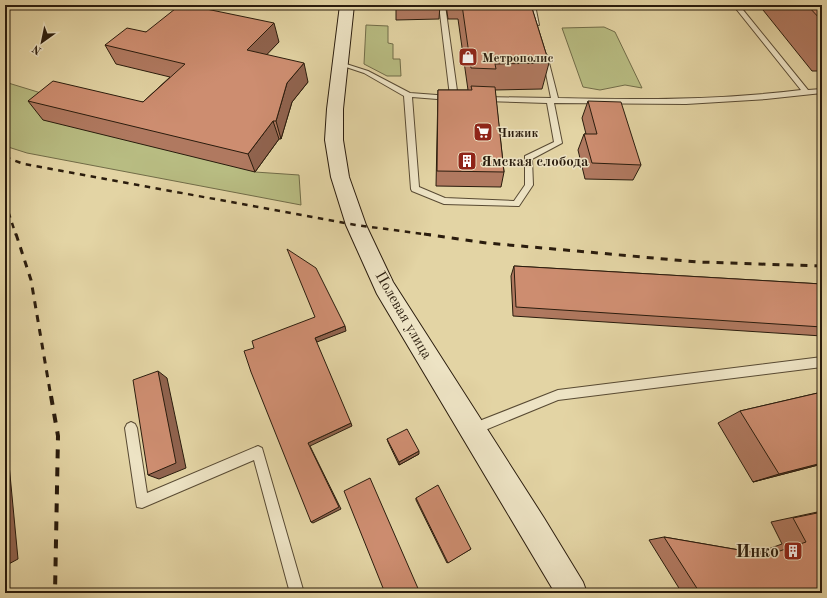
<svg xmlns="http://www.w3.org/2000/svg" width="827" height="598" viewBox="0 0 827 598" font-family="'Old Standard TT',serif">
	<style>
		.green { fill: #b8bc82; stroke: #716c48 }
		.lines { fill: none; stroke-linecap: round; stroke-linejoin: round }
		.lane-casing { stroke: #584a33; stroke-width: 2 }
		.secondary-casing { stroke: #2a1c0d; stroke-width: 2 }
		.lane { fill: #ede3c4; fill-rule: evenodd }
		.secondary { fill: #ede3c4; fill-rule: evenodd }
		.rail-far2 { stroke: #2a1c0d; stroke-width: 2.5; stroke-dasharray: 5.5 5.5; stroke-linecap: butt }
		.rail-far1 { stroke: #2a1c0d; stroke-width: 3; stroke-dasharray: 7 7; stroke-linecap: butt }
		.rail { stroke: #2a1c0d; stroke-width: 4; stroke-dasharray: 9 9; stroke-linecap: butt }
		.wall { fill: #b07960; stroke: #2a1c0d }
		.shaded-wall { fill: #90634e; stroke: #2a1c0d }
		.building { fill: #cd8d70; stroke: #2a1c0d }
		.labels { text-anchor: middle; stroke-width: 3; stroke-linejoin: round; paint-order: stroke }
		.far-poi-label { font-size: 13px; font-weight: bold; fill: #2a1c0d; stroke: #ede3c4; text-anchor: start }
		.poi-label { font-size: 15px; font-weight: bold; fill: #2a1c0d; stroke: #ede3c4; text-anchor: start }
		.street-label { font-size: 15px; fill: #2a1c0d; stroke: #ede3c4 }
		.near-poi-label { font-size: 18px; font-weight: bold; fill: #2a1c0d; stroke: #ede3c4; text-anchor: end }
	</style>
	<rect width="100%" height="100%" fill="#e3d4a4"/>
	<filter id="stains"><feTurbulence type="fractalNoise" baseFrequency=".005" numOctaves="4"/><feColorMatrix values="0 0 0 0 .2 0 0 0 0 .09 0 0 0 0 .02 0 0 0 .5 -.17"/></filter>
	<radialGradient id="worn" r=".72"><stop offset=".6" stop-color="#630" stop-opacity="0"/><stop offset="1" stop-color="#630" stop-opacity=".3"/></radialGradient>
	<path class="green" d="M 366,25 L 388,26 L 388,43 L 393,44 L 393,59 L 400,59 L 401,76 L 387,76 L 364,64 Z
		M 604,27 L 615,32 L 642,88 L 625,85 L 600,90 L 583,87 L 562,28 Z
		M 5,82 L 64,100 L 255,172 L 299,175 L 301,205 L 27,153 L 5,146 Z"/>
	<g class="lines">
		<g class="lane-casing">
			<path id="lane" d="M 439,5 L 445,5 L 458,98 L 450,100 L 412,97 L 419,187 L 445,198 L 514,201 L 525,185 L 525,156 L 554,142 L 547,103 L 484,101 L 480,99 L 484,97 L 551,98 L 542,54 L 547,55 L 558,98 C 639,100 720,100 801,90 L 733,5 L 739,5 L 808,90 L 822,89 L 822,93 L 766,99 L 686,104 L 554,103 L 562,143 L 532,159 L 533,185 L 519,206 L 444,204 L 412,191 L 411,189 L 404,96 L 364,73 L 337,64 L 340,62 L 368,71 L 410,93 L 450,96 Z
				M 529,5 L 535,5 L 539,25 L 534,24 Z
				M 822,357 L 822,367 L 558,400 L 473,435 L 469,433 L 467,429 L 469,425 L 558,390 Z
				M 131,422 L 135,424 L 137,428 L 147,493 L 258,446 L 262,448 L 304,593 L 290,593 L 254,460 L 142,508 L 137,507 L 136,502 L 125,428 L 127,424 Z"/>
		</g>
		<g class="secondary-casing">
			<path id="secondary" d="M 340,5 L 354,5 L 343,109 L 343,140 L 349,177 L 366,225 L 393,282 L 544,518 L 583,582 L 587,593 L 555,593 L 377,294 L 346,225 L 331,177 L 325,140 L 327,109 Z"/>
		</g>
		<use href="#lane" class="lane"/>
		<use href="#secondary" class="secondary"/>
		<path class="rail-far2" d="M 5,157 L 24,164 L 356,225 L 431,235
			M 5,202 L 16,235"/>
		<path class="rail-far1" d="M 16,234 L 31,280 L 51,397
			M 424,234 L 487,243 L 698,262 L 822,266"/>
		<path class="rail" d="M 51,396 L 58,436 L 55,593"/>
	</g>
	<path class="wall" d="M 396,5 L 440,5 L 439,19 L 396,20 Z
		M 446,5 L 531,5 L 549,63 L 542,89 L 495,90 L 504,172 L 501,187 L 436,186 L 438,90 L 468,90 L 458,19 L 448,19 Z
		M 759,5 L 822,5 L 822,71 L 812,71 Z
		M 146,32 L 279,42 L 266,55 L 308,82 L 292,102 L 281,139 L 279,139 L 255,172 L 43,120 L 28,101 L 143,102 L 170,77 L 116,64 L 105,45 Z
		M 588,101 L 641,165 L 633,180 L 585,179 L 578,150 L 584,134 L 586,134 L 582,118 Z
		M 514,266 L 822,284 L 822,336 L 513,316 L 511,276 Z
		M 822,392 L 822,464 L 753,482 L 718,423 L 740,411 Z
		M 387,439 L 419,454 L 399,465 L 388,442 Z
		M 416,498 L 471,549 L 447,563 L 416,500 Z
		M 822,511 L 822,593 L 682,593 L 649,540 L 664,537 L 757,553 L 782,544 L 771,522 Z"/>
	<path class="shaded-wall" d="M 274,23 L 279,42 L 253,69 L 247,50 Z
		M 304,63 L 308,82 L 292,102 L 281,139 L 276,121 L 287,83 Z
		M 273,121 L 279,139 L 255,172 L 248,154 Z
		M 345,326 L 346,331 L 317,342 L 315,338 Z
		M 158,371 L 167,378 L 186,468 L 159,479 L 148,475 Z
		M 5,422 L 18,559 L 5,566 Z
		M 351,423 L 352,426 L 310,446 L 341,509 L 313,523 L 311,522 L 308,443 Z
		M 419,451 L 419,454 L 399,465 L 399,462 Z
		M 822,463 L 822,464 L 753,482 L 779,474 Z"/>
	<path class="building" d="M 180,5 L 187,5 L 274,23 L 247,50 L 304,63 L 287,83 L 276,121 L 273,121 L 248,154 L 28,101 L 53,81 L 143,102 L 185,64 L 105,45 L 127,28 L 146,32 Z
		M 462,5 L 531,5 L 549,63 L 495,64 L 496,69 L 471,68 Z
		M 807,5 L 822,5 L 822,21 Z
		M 471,86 L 495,87 L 504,172 L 437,171 L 438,90 L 472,90 Z
		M 588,101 L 621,102 L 641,165 L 592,163 L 584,134 L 597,134 Z
		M 287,249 L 316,268 L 345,326 L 315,338 L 351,423 L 308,443 L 339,507 L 311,522 L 251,372 L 244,351 L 254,348 L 252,341 L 315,317 Z
		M 514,266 L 822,284 L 822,327 L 516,307 Z
		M 158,371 L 176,463 L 148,475 L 133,380 Z
		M 822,392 L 822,463 L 779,474 L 740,411 Z
		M 407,429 L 419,451 L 399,462 L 387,439 Z
		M 370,478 L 420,593 L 385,593 L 344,491 Z
		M 438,485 L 471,549 L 448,563 L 416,498 Z
		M 822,512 L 822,593 L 700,593 L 664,537 L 768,555 L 806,542 L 793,518 Z"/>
	<defs>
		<g id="shop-square" transform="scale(1)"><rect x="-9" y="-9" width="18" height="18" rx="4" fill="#8f2418" stroke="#ede3c4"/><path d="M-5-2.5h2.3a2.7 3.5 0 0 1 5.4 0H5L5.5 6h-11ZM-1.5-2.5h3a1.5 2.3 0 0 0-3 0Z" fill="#fff"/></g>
		<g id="supermarket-square" transform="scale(1)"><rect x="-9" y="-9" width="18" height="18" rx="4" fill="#8f2418" stroke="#ede3c4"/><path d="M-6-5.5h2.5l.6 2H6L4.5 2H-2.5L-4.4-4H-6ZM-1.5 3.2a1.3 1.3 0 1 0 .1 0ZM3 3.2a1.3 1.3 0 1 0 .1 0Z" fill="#fff"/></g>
		<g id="building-square" transform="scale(1)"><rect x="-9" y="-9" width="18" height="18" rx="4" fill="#8f2418" stroke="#ede3c4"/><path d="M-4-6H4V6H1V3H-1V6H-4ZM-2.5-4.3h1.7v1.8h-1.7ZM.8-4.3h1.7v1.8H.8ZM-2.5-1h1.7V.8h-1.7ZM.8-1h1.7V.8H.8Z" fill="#fff"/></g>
	</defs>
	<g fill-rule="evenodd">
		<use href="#shop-square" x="468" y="57"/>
		<use href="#supermarket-square" x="483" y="132"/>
		<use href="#building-square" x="467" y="161"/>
		<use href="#building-square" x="793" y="551"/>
	</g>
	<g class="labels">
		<g class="far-poi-label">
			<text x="482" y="62">Метрополис</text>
			<text x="497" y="137">Чижик</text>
		</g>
		<g class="poi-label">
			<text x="481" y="166">Ямская слобода</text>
		</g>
		<g class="street-label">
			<text transform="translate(404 315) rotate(60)" y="5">Полевая улица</text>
		</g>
		<g class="near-poi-label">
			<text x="779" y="557">Инко</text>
		</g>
	</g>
	<rect width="827" height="598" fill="none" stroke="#e3d4a4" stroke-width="20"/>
	<rect x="6" y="6" width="815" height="586" fill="none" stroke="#2a1c0d" stroke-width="2"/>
	<rect x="10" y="10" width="807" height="578" fill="none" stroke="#2a1c0d"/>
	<g transform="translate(42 42) rotate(213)" stroke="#ede3c4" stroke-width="3" paint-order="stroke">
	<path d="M0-3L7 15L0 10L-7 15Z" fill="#2a1c0d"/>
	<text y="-6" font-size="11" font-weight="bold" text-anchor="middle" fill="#2a1c0d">N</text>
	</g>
	<rect width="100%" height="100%" filter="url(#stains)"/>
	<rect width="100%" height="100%" fill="url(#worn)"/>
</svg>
